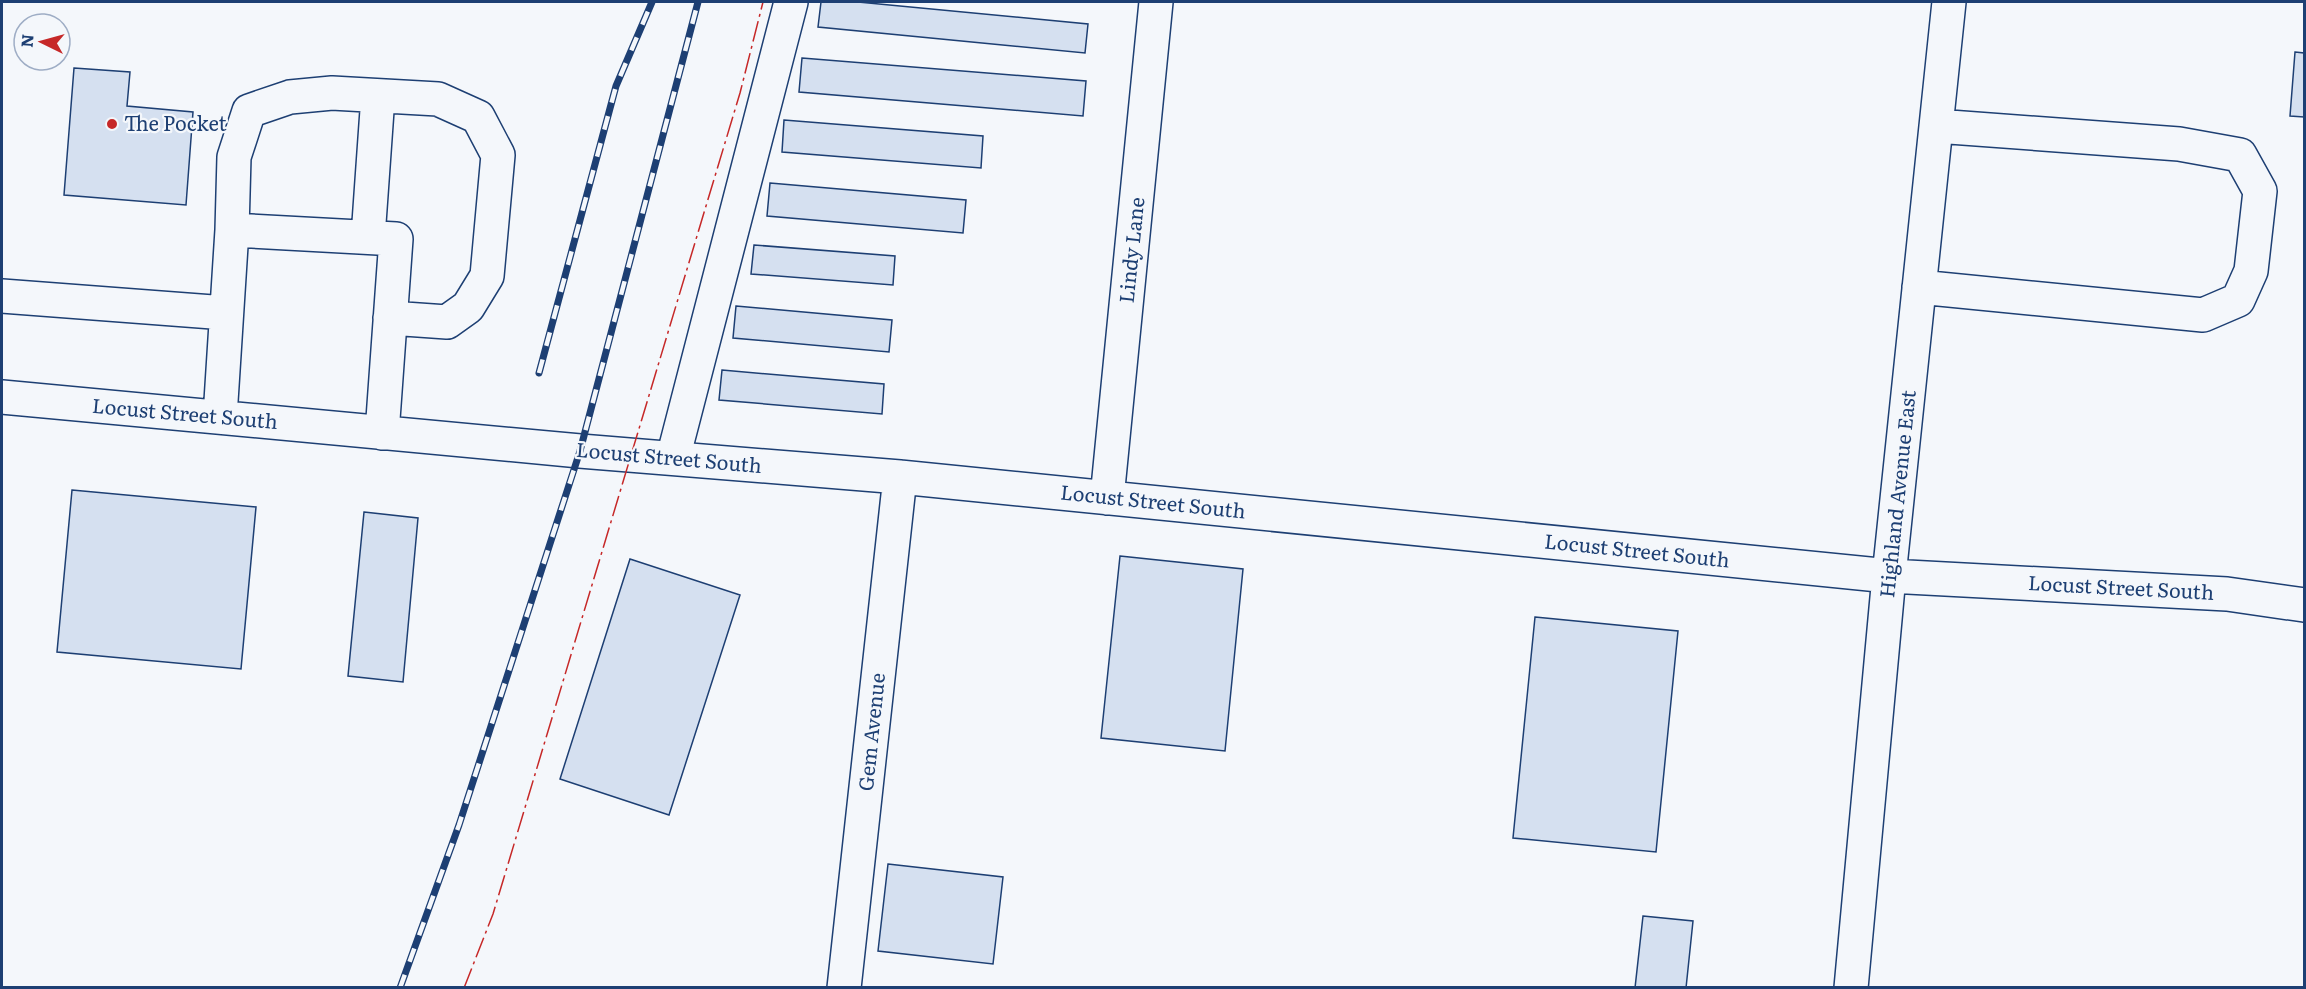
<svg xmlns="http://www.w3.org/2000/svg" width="2306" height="989" viewBox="0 0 2306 989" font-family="Literata,serif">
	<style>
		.building { fill: #d5e0f0; stroke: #1d3f73; stroke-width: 1.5 }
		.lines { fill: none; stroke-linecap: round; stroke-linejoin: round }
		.minor-casing { stroke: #1d3f73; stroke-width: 36 }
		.minor { stroke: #f4f7fb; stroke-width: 33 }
		.rail-casing { stroke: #1d3f73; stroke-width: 7 }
		.rail { stroke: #f4f7fb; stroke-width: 4.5; stroke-dasharray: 14; stroke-linecap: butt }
		.power { stroke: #c62828; stroke-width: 1.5; stroke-dasharray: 21 4.5 3 4.5; stroke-linecap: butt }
		.poi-dot { fill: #c62828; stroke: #f4f7fb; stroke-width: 2 }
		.labels { text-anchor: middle; stroke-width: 4.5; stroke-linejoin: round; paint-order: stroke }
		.poi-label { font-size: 20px; fill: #1d3f73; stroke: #f4f7fb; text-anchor: start }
		.street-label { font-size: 20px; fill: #1d3f73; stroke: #f4f7fb }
	</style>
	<rect width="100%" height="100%" fill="#f4f7fb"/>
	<path class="building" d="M 821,2 L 858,2 L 1088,24 L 1085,53 L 818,27 Z
		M 2295,52 L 2304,53 L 2304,117 L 2290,116 Z
		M 802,58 L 1086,81 L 1083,116 L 799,92 Z
		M 74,68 L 130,72 L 127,106 L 193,112 L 186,205 L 64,195 Z
		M 784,120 L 983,136 L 981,168 L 782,152 Z
		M 770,183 L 966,200 L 963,233 L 767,216 Z
		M 754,245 L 895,256 L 893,285 L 751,274 Z
		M 736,306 L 892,320 L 889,352 L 733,338 Z
		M 722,370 L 884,384 L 882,414 L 719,400 Z
		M 72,490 L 256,507 L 241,669 L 57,652 Z
		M 364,512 L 418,518 L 403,682 L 348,676 Z
		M 1120,556 L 1243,569 L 1225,751 L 1101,738 Z
		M 630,559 L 740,595 L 669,815 L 560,779 Z
		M 1535,617 L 1678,631 L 1656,852 L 1513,838 Z
		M 888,864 L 1003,877 L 993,964 L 878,951 Z
		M 1643,916 L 1693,921 L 1686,988 L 1635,988 Z"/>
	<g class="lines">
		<g class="minor-casing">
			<path id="minor" d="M 232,230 L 234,157 L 249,111 L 290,97 L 332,93 L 438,99 L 478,117 L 498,155 L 487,276 L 468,307 L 447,322 L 390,318
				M 368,237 L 378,96
				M 1919,287 L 2203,315 L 2238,300 L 2251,271 L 2260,191 L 2240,155 L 2179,144 L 1936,126
				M 2,296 L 226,313
				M 2,397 L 580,451 L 900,477 L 1889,576 L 2227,594 L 2304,605
				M 220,417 L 232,230 L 396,239 L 382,433
				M 673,458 L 791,2
				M 1107,498 L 1156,2
				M 844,988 L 900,477
				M 1851,988 L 1889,576 L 1949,2"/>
		</g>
		<use href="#minor" class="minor"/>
		<g class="rail-casing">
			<path id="rail" d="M 539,373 L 616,86 L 652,2
				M 400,988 L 459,825 L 580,451 L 698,2"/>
		</g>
		<use href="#rail" class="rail"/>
		<path class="power" d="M 464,988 L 493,914 L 740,93 L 763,2"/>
	</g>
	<circle class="poi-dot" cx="112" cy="124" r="6"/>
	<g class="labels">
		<g class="poi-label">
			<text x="124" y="131">The Pocket</text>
		</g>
		<g class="street-label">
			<text transform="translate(1132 250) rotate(-84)" y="7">Lindy Lane</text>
			<text transform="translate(185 414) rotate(5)" y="7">Locust Street South</text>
			<text transform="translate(669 458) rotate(5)" y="7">Locust Street South</text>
			<text transform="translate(1898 494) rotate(-84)" y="7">Highland Avenue East</text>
			<text transform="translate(1153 502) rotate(6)" y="7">Locust Street South</text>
			<text transform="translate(1637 551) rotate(6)" y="7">Locust Street South</text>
			<text transform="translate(2121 588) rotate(3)" y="7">Locust Street South</text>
			<text transform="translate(872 732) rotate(-84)" y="7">Gem Avenue</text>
		</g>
	</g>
	<rect width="2306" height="989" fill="none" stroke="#1d3f73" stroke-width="6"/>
	<g transform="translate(42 42) rotate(275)"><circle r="28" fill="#f4f7fb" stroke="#9eadc5" stroke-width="1.5"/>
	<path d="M0-4.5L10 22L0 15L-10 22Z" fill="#c62828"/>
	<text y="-9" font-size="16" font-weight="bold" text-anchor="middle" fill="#1d3f73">N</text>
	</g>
</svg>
